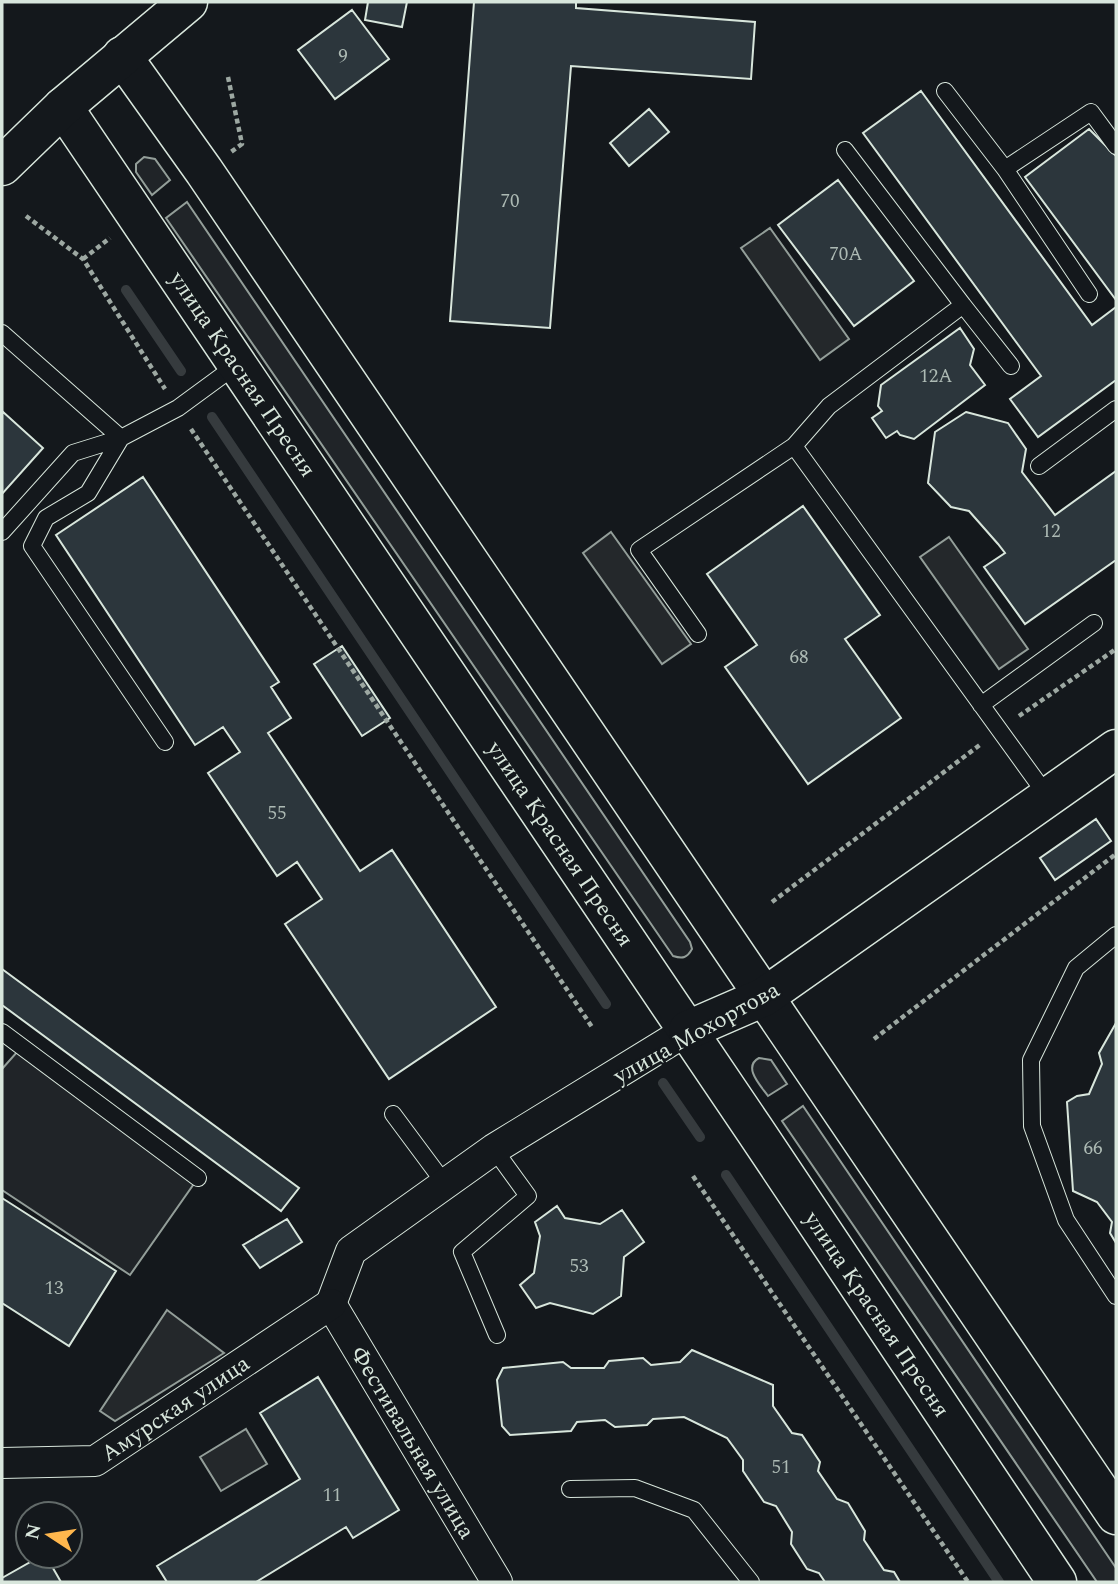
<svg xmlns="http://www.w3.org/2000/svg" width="1118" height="1584" viewBox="0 0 1118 1584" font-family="Spectral,serif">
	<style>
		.green { fill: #202428; stroke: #939e99; stroke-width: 2 }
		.parking { fill: #24282b; stroke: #939e99; stroke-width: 2 }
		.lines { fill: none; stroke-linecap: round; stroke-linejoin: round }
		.stream { stroke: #363b3e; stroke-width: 10 }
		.building { fill: #2c363c; stroke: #d8e6dc; stroke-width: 2 }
		.lane-casing { stroke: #d8e6dc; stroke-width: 18 }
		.street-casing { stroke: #d8e6dc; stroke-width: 32 }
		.secondary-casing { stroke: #d8e6dc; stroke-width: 41 }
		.path { stroke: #9da8a2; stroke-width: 4.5; stroke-dasharray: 5 3.5; stroke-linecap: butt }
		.lane { stroke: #14181c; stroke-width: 16 }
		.street { stroke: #14181c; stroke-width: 30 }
		.secondary { stroke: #14181c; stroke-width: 38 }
		.labels { text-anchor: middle; stroke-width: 5; stroke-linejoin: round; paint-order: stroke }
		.number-label { font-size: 19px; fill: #adbab4 }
		.street-label { font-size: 23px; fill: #d8e6dc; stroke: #14181c }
	</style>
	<rect width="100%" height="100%" fill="#14181c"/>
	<path class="green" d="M 144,157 L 155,159 L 170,180 L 152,195 L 136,172 L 136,164 Z
		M 187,202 L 690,942 L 692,949 C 687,958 683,959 673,956 L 166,218 Z
		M 17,1052 L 198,1178 L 130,1275 L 2,1190 L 2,1069 Z
		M 759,1058 L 771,1060 L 787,1084 L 768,1096 C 761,1086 742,1067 759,1058 Z
		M 803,1106 L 1116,1568 L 1116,1582 L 1097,1582 L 782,1121 Z"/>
	<path class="parking" d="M 770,228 L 849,339 L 820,360 L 741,248 Z
		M 611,532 L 691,644 L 662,664 L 583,553 Z
		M 949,537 L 1028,649 L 999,669 L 920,557 Z
		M 167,1310 L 224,1353 L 115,1421 L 100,1411 Z
		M 246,1429 L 267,1464 L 221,1491 L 200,1457 Z"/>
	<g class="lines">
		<path class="stream" d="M 126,290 L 181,371
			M 212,417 L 606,1004
			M 663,1083 L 700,1137
			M 726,1175 L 999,1582"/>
	</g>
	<path class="building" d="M 368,2 L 407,2 L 402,27 L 365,20 Z
		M 474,2 L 576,2 L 576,8 L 755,22 L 751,79 L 571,66 L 550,328 L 450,321 Z
		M 352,10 L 389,59 L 335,99 L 298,50 Z
		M 921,91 L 1092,325 L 1116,307 L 1116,380 L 1038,437 L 1010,399 L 1041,376 L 863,133 Z
		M 649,109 L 669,132 L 629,166 L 610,143 Z
		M 1089,129 L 1116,156 L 1116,300 L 1025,177 Z
		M 838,180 L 914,281 L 854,326 L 778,225 Z
		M 960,328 L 974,349 L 970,365 L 985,385 L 914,439 L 900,435 L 897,431 L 886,438 L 872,418 L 882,411 L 878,406 L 881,385 Z
		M 2,411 L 43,448 L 2,494 Z
		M 966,412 L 1008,423 L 1026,449 L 1022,472 L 1055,515 L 1116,471 L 1116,560 L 1025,624 L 984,567 L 1005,553 L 998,544 L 969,511 L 951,507 L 928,483 L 935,432 Z
		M 143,477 L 279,682 L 271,687 L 291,718 L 268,733 L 360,871 L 392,850 L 496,1007 L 389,1079 L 285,924 L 322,899 L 297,862 L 277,876 L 208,773 L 240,752 L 223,727 L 195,745 L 56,535 Z
		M 803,506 L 880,615 L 845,639 L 901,718 L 808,784 L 725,667 L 757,645 L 707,574 Z
		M 342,646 L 390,718 L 362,736 L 314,664 Z
		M 1096,819 L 1111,841 L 1055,880 L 1040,858 Z
		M 2,969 L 299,1188 L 281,1211 L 2,1005 Z
		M 1116,1023 L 1116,1243 L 1110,1233 L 1112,1222 L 1097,1202 L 1073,1191 L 1067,1102 L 1077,1096 L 1089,1094 L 1102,1064 L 1099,1053 Z
		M 2,1198 L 116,1271 L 69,1346 L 2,1303 Z
		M 557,1206 L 565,1218 L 600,1224 L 622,1210 L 644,1242 L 624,1257 L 621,1296 L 593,1314 L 550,1303 L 536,1308 L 520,1285 L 534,1273 L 540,1236 L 535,1222 Z
		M 287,1219 L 302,1242 L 260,1268 L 243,1245 Z
		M 692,1350 L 773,1385 L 773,1406 L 792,1433 L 802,1435 L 820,1462 L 818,1471 L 837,1499 L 848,1503 L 865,1531 L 864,1540 L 884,1570 L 894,1572 L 900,1582 L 825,1582 L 819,1573 L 807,1569 L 791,1544 L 792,1532 L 776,1506 L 764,1502 L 743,1471 L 743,1460 L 727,1438 L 684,1417 L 653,1419 L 647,1425 L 615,1427 L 605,1420 L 577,1422 L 571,1431 L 510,1435 L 502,1426 L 497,1380 L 503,1368 L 563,1362 L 571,1368 L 604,1368 L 609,1361 L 643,1358 L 651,1365 L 680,1362 Z
		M 318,1377 L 399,1510 L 353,1538 L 346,1527 L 256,1582 L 167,1582 L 157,1566 L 300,1479 L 260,1413 Z
		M 41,1556 L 46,1556 L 61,1582 L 2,1582 L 2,1578 Z"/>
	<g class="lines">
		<g class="lane-casing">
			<path id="lane" d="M 945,91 L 1005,169
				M 845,150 L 963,305
				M 1089,294 L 1005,169 L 1091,112 L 1116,146
				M 2,333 L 121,438 L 178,408 L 238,364
				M 794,446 L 829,406 L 963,305 L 1011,366
				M 1039,466 L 1116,409
				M 2,532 L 73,453 L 121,438 L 88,493 L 46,518 L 32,546 L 165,742
				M 698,634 L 639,550 L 794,446 L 1048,797
				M 981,705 L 1094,623
				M 1116,935 L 1076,968 L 1031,1060 L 1032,1126 L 1066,1220 L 1116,1296
				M 2,1032 L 198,1178
				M 393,1114 L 445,1184
				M 494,1149 L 528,1196 L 462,1252 L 497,1335
				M 570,1489 L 635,1488 L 694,1510 L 751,1582"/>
		</g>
		<g class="street-casing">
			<g id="street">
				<path d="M 331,1304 L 351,1251 L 494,1149 L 688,1030"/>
				<path id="s1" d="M 331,1304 L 497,1582"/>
				<path id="s2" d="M 2,1463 L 95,1461 L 331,1304"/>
			</g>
		</g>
		<g class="secondary-casing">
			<g id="secondary">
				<path d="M 122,56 L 204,171 L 1116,1515"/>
				<path id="s3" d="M 63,107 L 754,1129 L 1057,1582"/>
				<path d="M 2,166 L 63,107 L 188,2"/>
				<path d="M 688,1030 L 764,997 L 1116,749"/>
			</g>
		</g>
		<path class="path" d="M 228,77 L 242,144 L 231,152
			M 26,216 L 83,259 L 165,389
			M 83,259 L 110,238
			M 191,429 L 592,1027
			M 1019,716 L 1116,649
			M 772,902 L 981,744
			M 874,1039 L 1116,854
			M 693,1176 L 968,1582"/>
		<use href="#lane" class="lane"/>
		<use href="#street" class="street"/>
		<use href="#secondary" class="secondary"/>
	</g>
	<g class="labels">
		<g class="number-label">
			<text x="343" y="62">9</text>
			<text x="510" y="207">70</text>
			<text x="846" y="260">70А</text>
			<text x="936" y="382">12А</text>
			<text x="1051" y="537">12</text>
			<text x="799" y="663">68</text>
			<text x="277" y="819">55</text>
			<text x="1093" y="1154">66</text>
			<text x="579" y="1272">53</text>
			<text x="54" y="1294">13</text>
			<text x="781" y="1473">51</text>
			<text x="332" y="1501">11</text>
		</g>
		<g class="street-label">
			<text dy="8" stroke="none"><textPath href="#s3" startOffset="322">улица Красная Пресня</textPath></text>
			<text dy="8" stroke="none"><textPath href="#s3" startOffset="889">улица Красная Пресня</textPath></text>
			<text transform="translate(696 1032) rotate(-29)" y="8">улица Мохортова</text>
			<text dy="8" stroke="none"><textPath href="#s3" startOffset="1456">улица Красная Пресня</textPath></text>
			<text dy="8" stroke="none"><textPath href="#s2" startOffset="189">Амурская улица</textPath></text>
			<text dy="8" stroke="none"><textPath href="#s1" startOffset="161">Фестивальная улица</textPath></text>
		</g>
	</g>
	<rect width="1118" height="1584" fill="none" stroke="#d8e6dc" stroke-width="7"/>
	<g transform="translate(49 1535) rotate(282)"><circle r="33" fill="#14181c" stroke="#626a69" stroke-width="2"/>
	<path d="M0-5L12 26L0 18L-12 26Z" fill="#ffb74d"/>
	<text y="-10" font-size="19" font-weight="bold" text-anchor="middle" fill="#d8e6dc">N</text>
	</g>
</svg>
